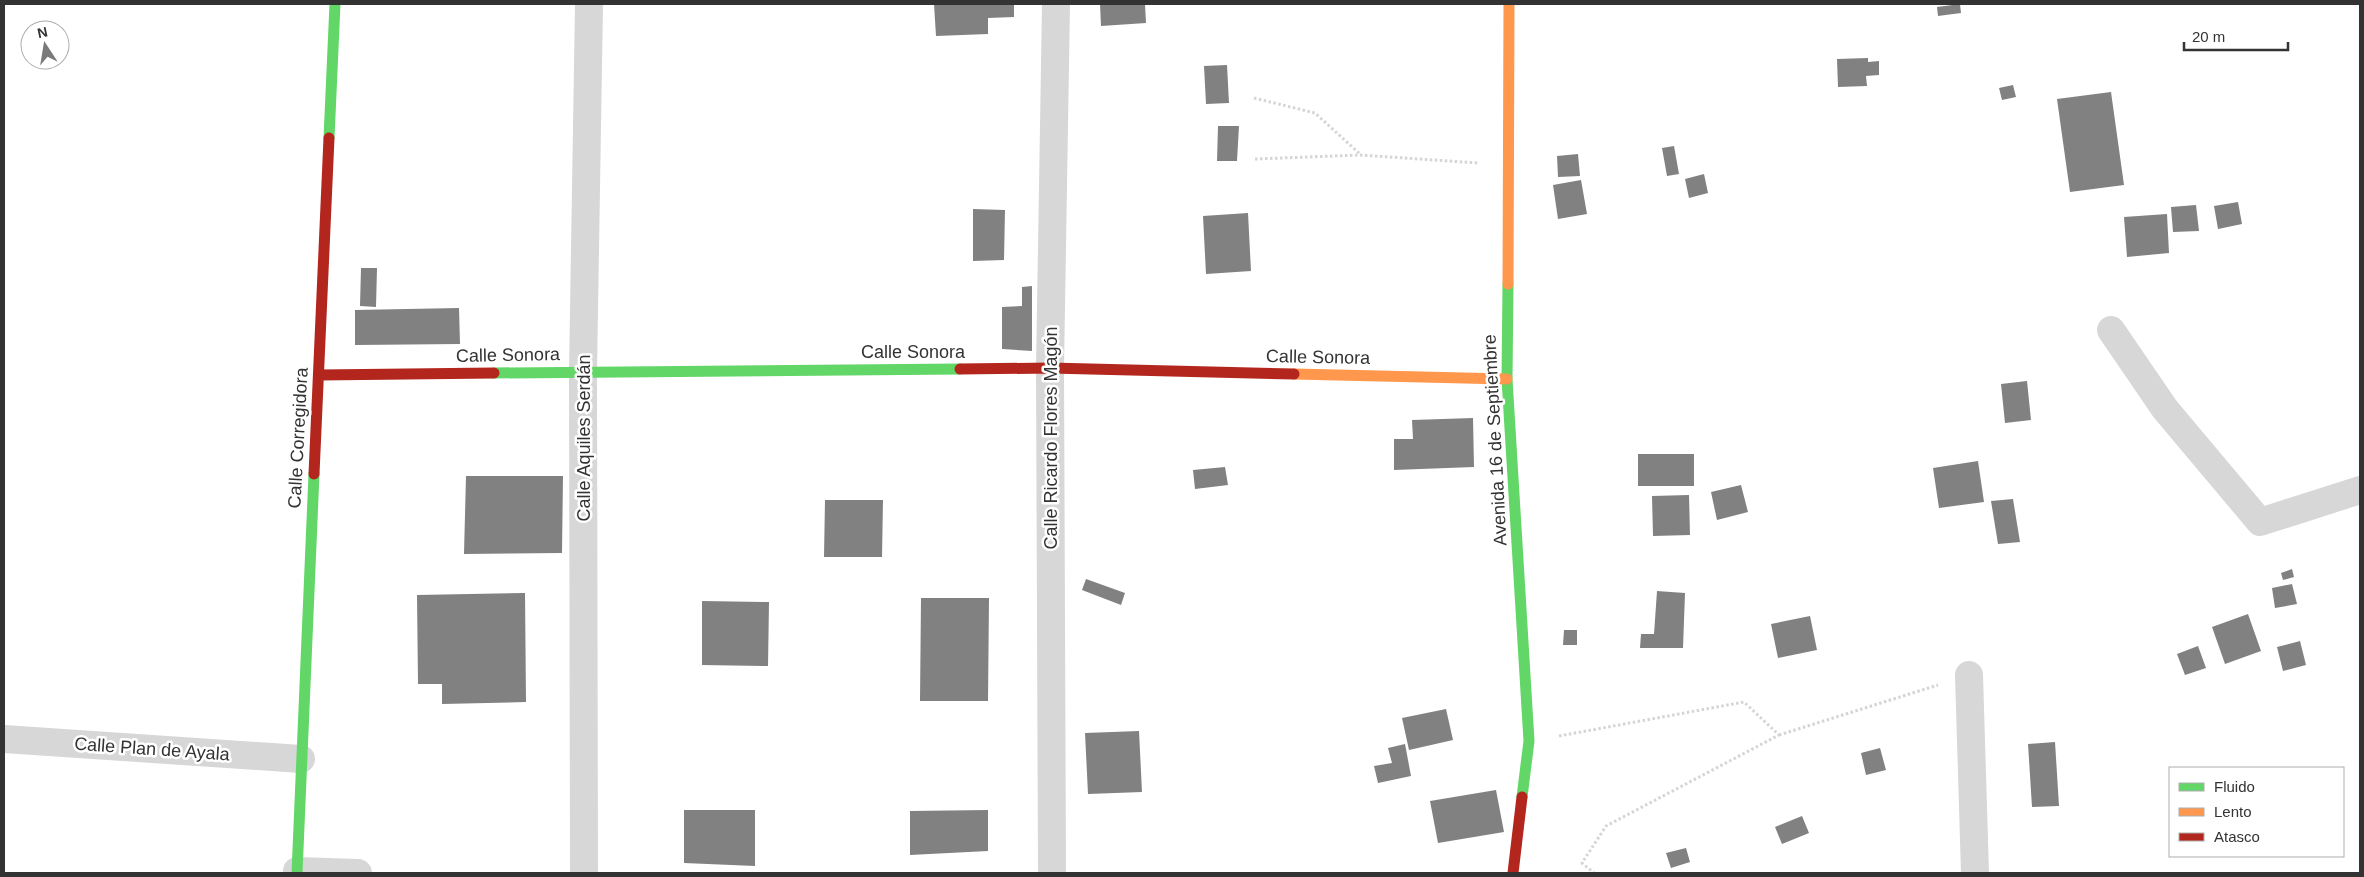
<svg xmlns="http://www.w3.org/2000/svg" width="2364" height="877" viewBox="0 0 2364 877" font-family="Arial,sans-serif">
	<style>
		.building { fill: #818181 }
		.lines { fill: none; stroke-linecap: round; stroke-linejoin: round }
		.path { stroke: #d5d5d5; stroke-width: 3; stroke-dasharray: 2.5 2.5; stroke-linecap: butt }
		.street { stroke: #d7d7d7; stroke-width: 28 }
		.fast { stroke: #63d668; stroke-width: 11 }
		.slow { stroke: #ff974d; stroke-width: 11 }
		.jam { stroke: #b3261e; stroke-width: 11 }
		.labels { text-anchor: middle; stroke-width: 5; stroke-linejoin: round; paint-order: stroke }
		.street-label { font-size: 18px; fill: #333; stroke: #fff }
	</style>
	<rect width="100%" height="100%" fill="#fff"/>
	<path class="building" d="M 934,4 L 1014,4 L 1014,17 L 988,18 L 988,34 L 936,36 Z
		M 1100,4 L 1145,4 L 1146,23 L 1101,26 Z
		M 1960,4 L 1961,13 L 1938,16 L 1937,7 Z
		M 1868,58 L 1868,62 L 1879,61 L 1879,75 L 1866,76 L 1867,86 L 1838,87 L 1837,59 Z
		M 1227,65 L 1229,103 L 1206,104 L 1204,66 Z
		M 2013,85 L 2016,97 L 2002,100 L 1999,88 Z
		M 2111,92 L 2124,185 L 2070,192 L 2057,99 Z
		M 1218,126 L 1239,126 L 1237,161 L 1217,161 Z
		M 1674,146 L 1679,174 L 1667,176 L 1662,148 Z
		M 1578,154 L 1580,176 L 1558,177 L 1557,156 Z
		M 1704,174 L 1708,193 L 1689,198 L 1685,179 Z
		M 1581,180 L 1587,214 L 1558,219 L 1553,185 Z
		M 2238,202 L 2242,224 L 2218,229 L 2214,206 Z
		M 2196,205 L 2199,231 L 2173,232 L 2171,207 Z
		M 973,209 L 1005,210 L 1004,260 L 973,261 Z
		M 1248,213 L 1251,271 L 1206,274 L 1203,216 Z
		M 2167,214 L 2169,253 L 2127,257 L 2124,217 Z
		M 361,268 L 377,268 L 376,307 L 360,306 Z
		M 1032,286 L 1032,351 L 1002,349 L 1002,307 L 1022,306 L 1022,287 Z
		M 459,308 L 460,344 L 355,345 L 355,310 Z
		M 2027,381 L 2031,420 L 2005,423 L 2001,384 Z
		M 1473,418 L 1474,467 L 1394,470 L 1394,439 L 1413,439 L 1412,420 Z
		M 1638,454 L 1694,454 L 1694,486 L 1638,486 Z
		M 1978,461 L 1984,502 L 1939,508 L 1933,468 Z
		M 1225,467 L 1228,485 L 1195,489 L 1193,470 Z
		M 466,476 L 563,476 L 562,553 L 464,554 Z
		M 1741,485 L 1748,512 L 1717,520 L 1711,492 Z
		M 1689,495 L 1690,535 L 1653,536 L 1652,496 Z
		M 2013,499 L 2020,542 L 1998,544 L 1991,501 Z
		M 825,500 L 883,500 L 882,557 L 824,557 Z
		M 2292,569 L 2294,577 L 2283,580 L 2281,573 Z
		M 1086,579 L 1125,593 L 1121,605 L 1082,590 Z
		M 2292,584 L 2297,604 L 2275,608 L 2272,588 Z
		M 1657,591 L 1685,593 L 1683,648 L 1640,648 L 1641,634 L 1654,634 Z
		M 525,593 L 526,702 L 442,704 L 442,684 L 418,684 L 417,595 Z
		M 921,598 L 989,598 L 988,701 L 920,701 Z
		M 702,601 L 769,602 L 768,666 L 702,665 Z
		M 2248,614 L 2261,651 L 2225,664 L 2212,627 Z
		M 1810,616 L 1817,650 L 1778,658 L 1771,624 Z
		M 1564,630 L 1577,630 L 1577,645 L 1563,645 Z
		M 2300,641 L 2306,665 L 2283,671 L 2277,647 Z
		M 2198,646 L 2206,668 L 2185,675 L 2177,654 Z
		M 1446,709 L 1453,740 L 1409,750 L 1402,718 Z
		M 1139,731 L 1142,792 L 1088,794 L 1085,733 Z
		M 2055,742 L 2059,806 L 2032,807 L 2028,744 Z
		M 1405,744 L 1411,776 L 1378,783 L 1374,766 L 1392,763 L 1388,748 Z
		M 1880,748 L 1886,770 L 1866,775 L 1861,753 Z
		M 1496,790 L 1504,832 L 1438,843 L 1430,801 Z
		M 684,810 L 755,810 L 755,866 L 684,863 Z
		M 988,810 L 988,851 L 910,855 L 910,811 Z
		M 1802,816 L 1809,833 L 1782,844 L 1775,827 Z
		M 1686,848 L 1690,862 L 1671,868 L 1666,853 Z"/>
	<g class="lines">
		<path class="path" d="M 1254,98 L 1315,113 L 1360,154
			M 1255,159 L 1360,155 L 1478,163
			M 1779,735 L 1938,685
			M 1559,736 L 1744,702 L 1779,735 L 1606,826 L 1582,863 L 1594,873"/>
		<path class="street" d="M 2111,330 L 2165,409 L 2260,522 L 2360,490
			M 1969,675 L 1975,873
			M 4,739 L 301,759
			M 297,871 L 358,873
			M 584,873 L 583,372 L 589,4
			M 1052,873 L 1050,368 L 1056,4"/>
		<path class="fast" d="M 329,138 L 335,4
			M 1508,284 L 1507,379 L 1529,741 L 1522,797
			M 494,373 L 960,369
			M 297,873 L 314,474"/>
		<path class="slow" d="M 1508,284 L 1509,4
			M 1294,374 L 1507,379"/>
		<path class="jam" d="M 960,369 L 1050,368 L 1294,374
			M 319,375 L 494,373
			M 314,474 L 329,138
			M 1513,873 L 1522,797"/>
	</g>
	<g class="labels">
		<g class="street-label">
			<text x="913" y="358">Calle Sonora</text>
			<text transform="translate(508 355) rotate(-1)" y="6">Calle Sonora</text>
			<text transform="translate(1318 357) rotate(1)" y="6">Calle Sonora</text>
			<text transform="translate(298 438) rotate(-87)" y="6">Calle Corregidora</text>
			<text transform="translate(584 438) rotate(-90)" y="6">Calle Aquiles Serdán</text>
			<text transform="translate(1051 438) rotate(-90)" y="6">Calle Ricardo Flores Magón</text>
			<text transform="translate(1495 440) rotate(-93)" y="6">Avenida 16 de Septiembre</text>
			<text transform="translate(152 749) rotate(4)" y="6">Calle Plan de Ayala</text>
		</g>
	</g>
	<rect width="2364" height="877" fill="none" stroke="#333333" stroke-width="10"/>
	<rect x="2169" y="767" width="175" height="90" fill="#ffffff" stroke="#adadad"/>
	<rect x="2179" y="783" width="25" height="8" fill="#63d668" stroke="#adadad"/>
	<text x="2214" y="792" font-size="15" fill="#333333">Fluido</text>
	<rect x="2179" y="808" width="25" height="8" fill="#ff974d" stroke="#adadad"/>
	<text x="2214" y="817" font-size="15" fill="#333333">Lento</text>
	<rect x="2179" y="833" width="25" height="8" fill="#b3261e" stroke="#adadad"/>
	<text x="2214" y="842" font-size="15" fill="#333333">Atasco</text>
	<g transform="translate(45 45) rotate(348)"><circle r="24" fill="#ffffff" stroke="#adadad"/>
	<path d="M0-4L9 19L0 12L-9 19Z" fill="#7a7a7a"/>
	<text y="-8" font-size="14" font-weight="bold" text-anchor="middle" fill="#333333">N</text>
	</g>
	<path d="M2184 42v8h104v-8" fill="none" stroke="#333333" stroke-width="2.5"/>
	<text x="2192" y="42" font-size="15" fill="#333333" stroke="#ffffff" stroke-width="4" paint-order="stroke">20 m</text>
</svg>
